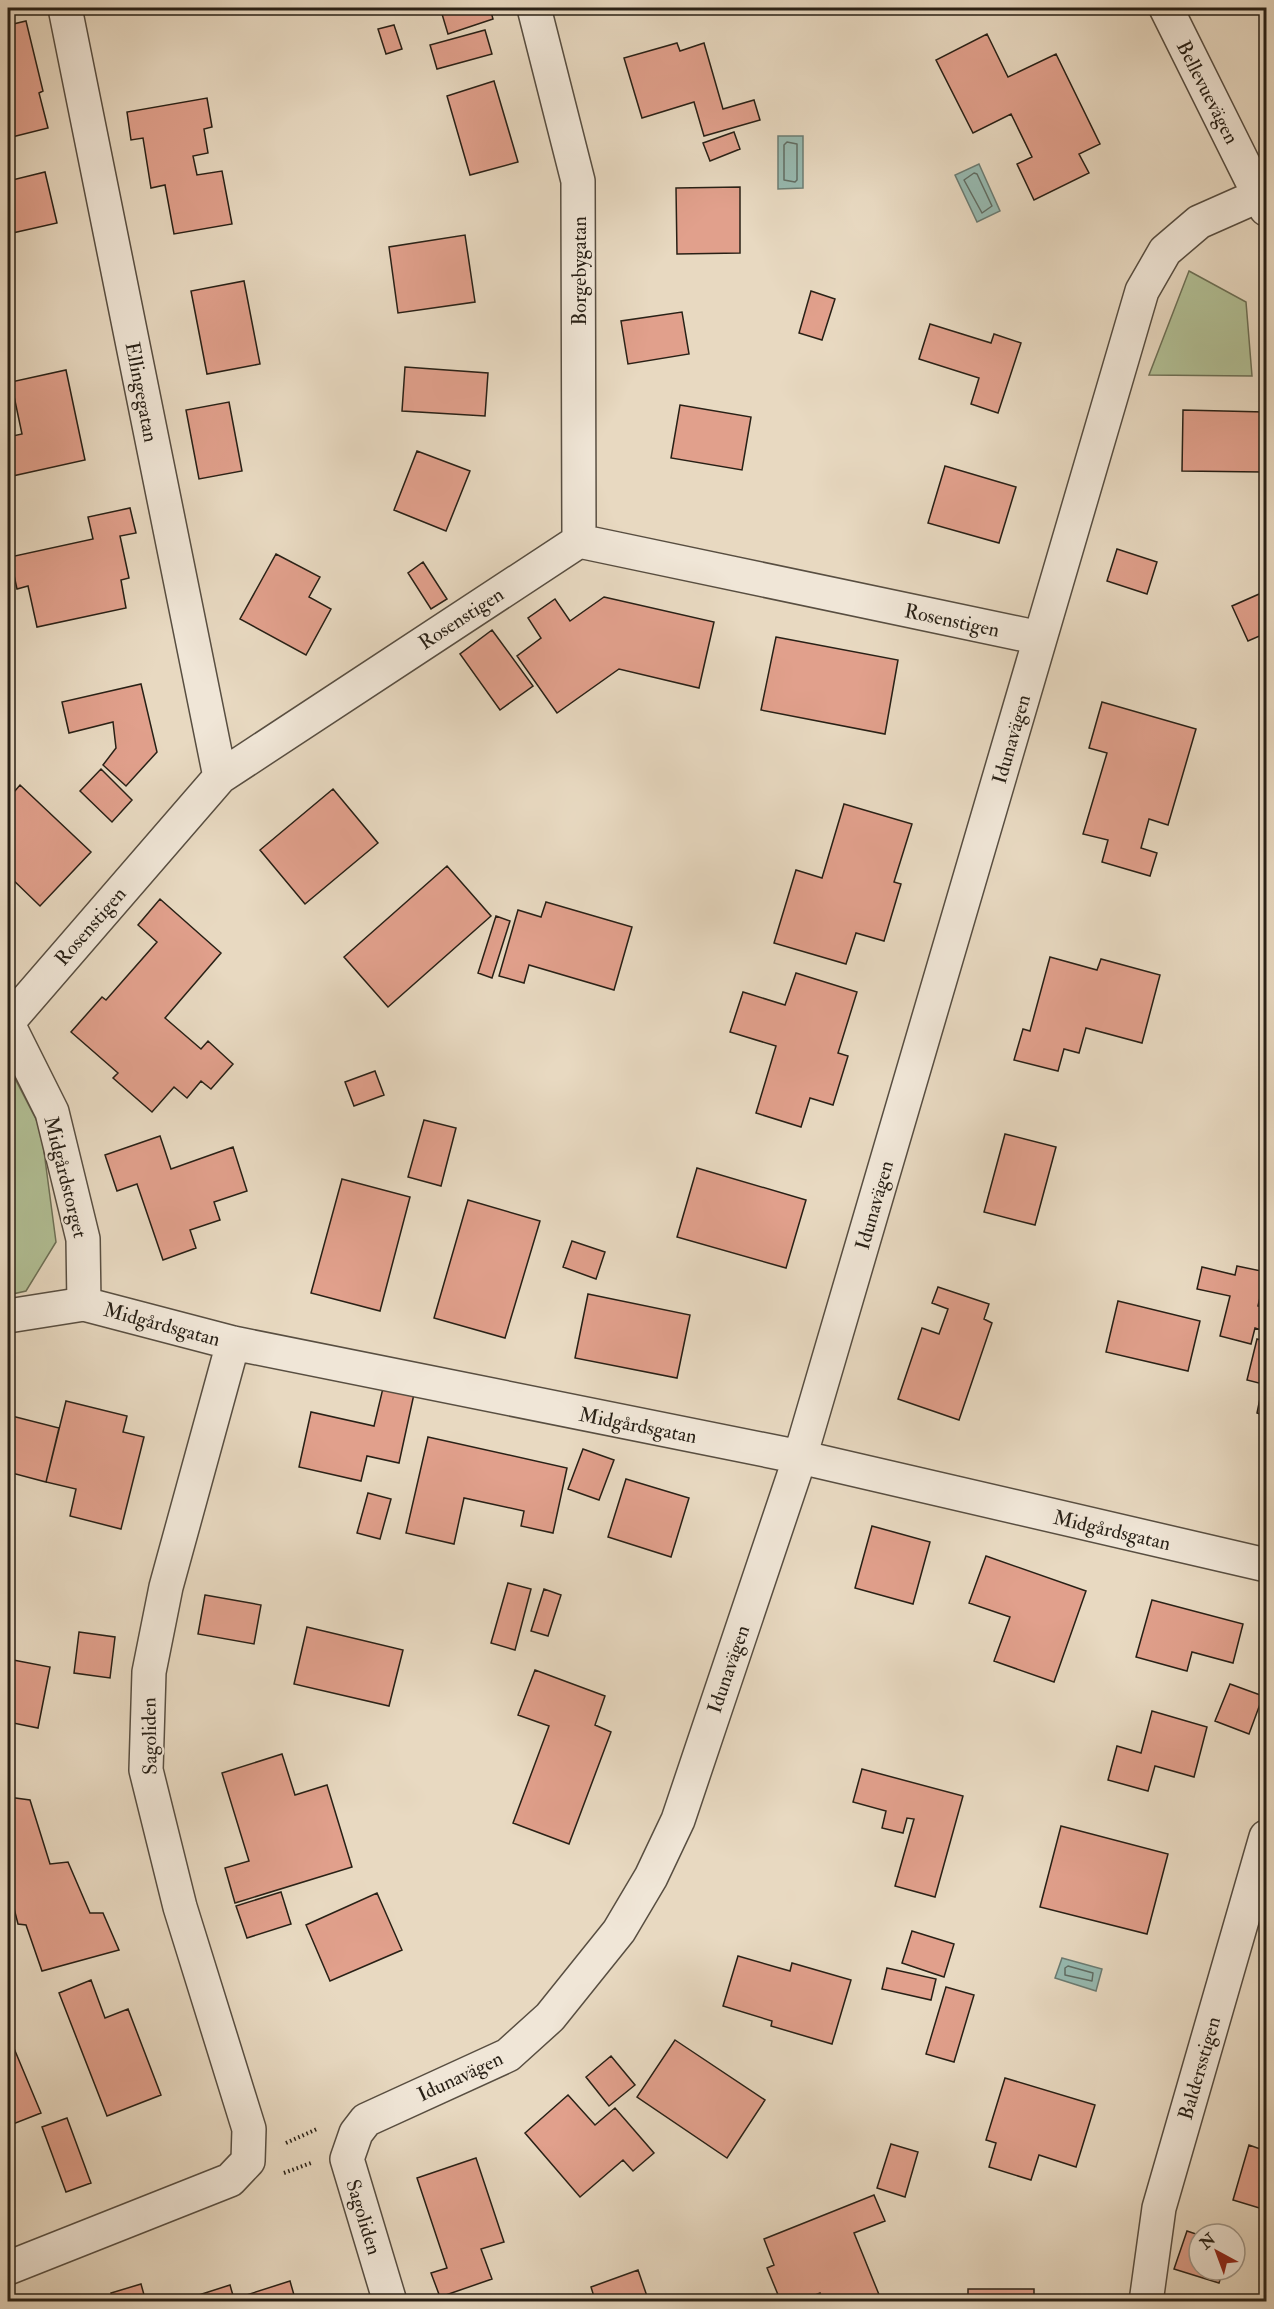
<svg xmlns="http://www.w3.org/2000/svg" width="1274" height="2309" viewBox="0 0 1274 2309" font-family="'IM FELL Double Pica',serif">
	<style>
		.green { fill: #b2c096; stroke: #6d7056; stroke-width: 1.5 }
		.water { fill: #97bab1; stroke: #6b7c73; stroke-width: 1.5 }
		.lines { fill: none; stroke-linecap: round; stroke-linejoin: round }
		.shore { stroke: #606d64; stroke-width: 1.5 }
		.building { fill: #e1a08c; stroke: #282016; stroke-width: 1.5 }
		.minor-casing { stroke: #584e41; stroke-width: 36 }
		.path { stroke: #282016; stroke-width: 4; stroke-dasharray: 1.5 3; stroke-linecap: butt }
		.minor { stroke: #f0e6d7; stroke-width: 33 }
		.labels { text-anchor: middle; stroke-width: 4.5; stroke-linejoin: round; paint-order: stroke }
		.street-label { font-size: 20px; fill: #282016; stroke: #f0e6d7 }
	</style>
	<rect width="100%" height="100%" fill="#e8d9c1"/>
	<filter id="stains"><feTurbulence type="fractalNoise" baseFrequency=".00333" numOctaves="4"/><feColorMatrix values="0 0 0 0 .2 0 0 0 0 .09 0 0 0 0 .02 0 0 0 .5 -.17"/></filter>
	<radialGradient id="worn" r=".72"><stop offset=".6" stop-color="#630" stop-opacity="0"/><stop offset="1" stop-color="#630" stop-opacity=".3"/></radialGradient>
	<path class="green" d="M 1189,271 L 1246,302 L 1252,376 L 1149,375 Z
		M 8,1065 L 41,1129 L 56,1242 L 26,1291 L 8,1295 Z"/>
	<path class="water" d="M 778,136 L 803,136 L 803,188 L 778,189 Z
		M 979,164 L 1000,211 L 977,222 L 955,175 Z
		M 1062,1958 L 1102,1969 L 1096,1991 L 1055,1978 Z"/>
	<g class="lines">
		<path class="shore" d="M 787,142 L 797,144 L 797,180 L 795,182 L 784,180 L 784,145 Z
			M 974,173 L 977,174 L 992,206 L 982,213 L 964,180 Z
			M 1068,1966 L 1093,1973 L 1092,1981 L 1065,1975 L 1065,1968 Z"/>
	</g>
	<path class="building" d="M 462,8 L 490,8 L 493,19 L 448,34 L 442,14 Z
		M 8,18 L 9,25 L 26,21 L 43,91 L 39,93 L 48,128 L 8,138 Z
		M 394,25 L 402,49 L 386,54 L 378,29 Z
		M 485,30 L 492,54 L 437,69 L 430,45 Z
		M 987,34 L 1008,77 L 1056,54 L 1100,144 L 1079,154 L 1089,173 L 1034,200 L 1017,164 L 1032,157 L 1011,114 L 973,133 L 936,60 Z
		M 677,43 L 680,51 L 704,43 L 723,109 L 754,100 L 760,120 L 704,136 L 694,102 L 642,118 L 624,58 Z
		M 494,81 L 518,162 L 470,175 L 447,96 Z
		M 207,98 L 212,127 L 204,129 L 208,153 L 193,156 L 197,175 L 222,171 L 232,224 L 174,234 L 165,185 L 151,188 L 143,138 L 131,140 L 127,112 Z
		M 734,132 L 740,149 L 710,161 L 703,143 Z
		M 45,172 L 57,223 L 8,234 L 8,181 Z
		M 740,187 L 740,253 L 677,254 L 676,188 Z
		M 465,235 L 475,302 L 398,313 L 389,247 Z
		M 244,281 L 260,364 L 207,374 L 191,291 Z
		M 811,291 L 835,299 L 822,340 L 799,333 Z
		M 682,312 L 689,354 L 628,364 L 621,321 Z
		M 930,324 L 991,343 L 994,334 L 1021,343 L 998,413 L 971,404 L 979,378 L 919,359 Z
		M 405,367 L 488,373 L 485,416 L 402,411 Z
		M 66,370 L 85,460 L 8,477 L 8,437 L 22,434 L 11,382 Z
		M 229,402 L 242,471 L 199,479 L 186,410 Z
		M 680,405 L 751,417 L 742,470 L 671,458 Z
		M 1183,410 L 1264,412 L 1262,472 L 1182,471 Z
		M 417,451 L 470,471 L 446,531 L 394,510 Z
		M 945,466 L 1016,487 L 999,543 L 928,523 Z
		M 130,508 L 136,533 L 120,536 L 129,578 L 121,580 L 126,608 L 37,627 L 28,586 L 17,589 L 10,557 L 93,539 L 88,517 Z
		M 1117,549 L 1157,562 L 1147,594 L 1107,581 Z
		M 276,554 L 320,577 L 309,597 L 331,609 L 306,655 L 240,619 Z
		M 423,562 L 447,599 L 431,609 L 408,573 Z
		M 1266,591 L 1266,641 L 1264,634 L 1248,641 L 1232,606 Z
		M 604,597 L 714,622 L 699,688 L 619,669 L 557,713 L 517,656 L 541,638 L 528,618 L 555,599 L 570,621 Z
		M 492,630 L 533,686 L 500,710 L 460,654 Z
		M 776,637 L 898,660 L 885,734 L 761,710 Z
		M 141,684 L 157,752 L 126,786 L 103,765 L 116,748 L 113,722 L 69,733 L 62,702 Z
		M 1102,702 L 1196,729 L 1168,825 L 1149,819 L 1141,848 L 1157,853 L 1150,876 L 1102,862 L 1108,840 L 1083,834 L 1107,753 L 1089,748 Z
		M 101,769 L 132,800 L 112,822 L 80,791 Z
		M 20,785 L 91,852 L 40,906 L 8,875 L 8,799 Z
		M 333,789 L 378,843 L 305,904 L 260,850 Z
		M 844,804 L 912,824 L 894,882 L 901,884 L 884,941 L 856,933 L 846,964 L 774,943 L 796,870 L 822,878 Z
		M 447,866 L 491,916 L 388,1007 L 344,957 Z
		M 160,899 L 221,953 L 165,1018 L 201,1049 L 208,1041 L 233,1064 L 211,1089 L 201,1081 L 187,1098 L 174,1087 L 152,1112 L 113,1078 L 118,1073 L 71,1032 L 102,997 L 106,1000 L 157,942 L 138,925 Z
		M 546,902 L 632,927 L 614,990 L 529,965 L 524,983 L 499,976 L 518,910 L 541,917 Z
		M 496,916 L 510,921 L 492,978 L 478,973 Z
		M 1050,957 L 1097,970 L 1101,959 L 1160,975 L 1142,1043 L 1086,1028 L 1079,1053 L 1064,1049 L 1058,1071 L 1014,1060 L 1023,1029 L 1030,1031 Z
		M 796,973 L 857,992 L 838,1053 L 848,1056 L 833,1105 L 810,1098 L 801,1127 L 756,1113 L 776,1046 L 730,1032 L 743,992 L 785,1005 Z
		M 375,1071 L 384,1095 L 354,1106 L 345,1082 Z
		M 424,1120 L 456,1128 L 441,1186 L 408,1177 Z
		M 1005,1134 L 1056,1147 L 1035,1225 L 984,1212 Z
		M 160,1136 L 171,1169 L 233,1147 L 247,1191 L 214,1202 L 220,1220 L 190,1230 L 196,1248 L 163,1260 L 137,1184 L 117,1191 L 105,1155 Z
		M 697,1168 L 806,1200 L 786,1268 L 677,1237 Z
		M 342,1179 L 410,1197 L 380,1311 L 311,1293 Z
		M 468,1200 L 540,1221 L 505,1338 L 434,1318 Z
		M 572,1241 L 605,1252 L 596,1279 L 563,1267 Z
		M 1237,1266 L 1266,1272 L 1258,1306 L 1266,1308 L 1266,1322 L 1264,1331 L 1255,1328 L 1251,1344 L 1220,1336 L 1230,1296 L 1197,1289 L 1202,1267 L 1235,1275 Z
		M 938,1287 L 989,1304 L 984,1319 L 992,1323 L 959,1420 L 898,1399 L 922,1328 L 939,1334 L 948,1309 L 932,1303 Z
		M 588,1294 L 690,1315 L 677,1378 L 575,1358 Z
		M 1118,1301 L 1200,1321 L 1188,1371 L 1106,1352 Z
		M 1257,1339 L 1266,1341 L 1266,1416 L 1257,1413 L 1263,1384 L 1247,1380 Z
		M 383,1388 L 414,1394 L 399,1463 L 367,1456 L 361,1481 L 299,1467 L 311,1412 L 374,1426 Z
		M 66,1401 L 127,1416 L 123,1432 L 144,1437 L 121,1529 L 70,1516 L 76,1489 L 46,1482 Z
		M 8,1415 L 59,1428 L 46,1482 L 8,1472 Z
		M 428,1437 L 567,1468 L 553,1533 L 521,1526 L 524,1511 L 464,1498 L 454,1544 L 406,1533 Z
		M 583,1449 L 614,1460 L 599,1500 L 568,1489 Z
		M 626,1479 L 689,1498 L 671,1557 L 608,1537 Z
		M 368,1493 L 391,1499 L 380,1539 L 357,1533 Z
		M 872,1526 L 930,1542 L 913,1604 L 855,1588 Z
		M 986,1556 L 1086,1591 L 1054,1682 L 994,1661 L 1010,1617 L 969,1603 Z
		M 508,1583 L 531,1589 L 515,1650 L 491,1643 Z
		M 544,1589 L 561,1595 L 548,1636 L 531,1631 Z
		M 205,1595 L 261,1605 L 254,1644 L 198,1634 Z
		M 1152,1600 L 1243,1624 L 1233,1663 L 1192,1652 L 1187,1671 L 1136,1657 Z
		M 307,1627 L 403,1650 L 389,1706 L 294,1684 Z
		M 79,1632 L 115,1637 L 110,1678 L 74,1673 Z
		M 8,1659 L 50,1667 L 38,1728 L 8,1722 Z
		M 535,1670 L 605,1696 L 595,1725 L 611,1732 L 569,1844 L 513,1823 L 549,1726 L 518,1715 Z
		M 1230,1684 L 1263,1696 L 1249,1734 L 1215,1721 Z
		M 1152,1711 L 1207,1727 L 1194,1777 L 1155,1766 L 1148,1791 L 1108,1780 L 1117,1746 L 1141,1753 Z
		M 282,1754 L 295,1795 L 327,1785 L 352,1867 L 235,1903 L 225,1868 L 249,1861 L 222,1773 Z
		M 862,1769 L 963,1796 L 935,1897 L 895,1886 L 914,1819 L 907,1818 L 903,1833 L 882,1828 L 886,1811 L 853,1802 Z
		M 8,1797 L 30,1800 L 50,1864 L 68,1862 L 90,1913 L 103,1913 L 119,1950 L 42,1971 L 26,1925 L 18,1924 L 8,1885 Z
		M 1061,1826 L 1168,1854 L 1147,1934 L 1040,1907 Z
		M 281,1892 L 291,1924 L 247,1938 L 236,1906 Z
		M 377,1893 L 402,1950 L 330,1981 L 306,1925 Z
		M 912,1931 L 954,1944 L 944,1977 L 902,1963 Z
		M 738,1956 L 790,1971 L 792,1963 L 851,1980 L 832,2044 L 771,2026 L 772,2021 L 723,2006 Z
		M 887,1968 L 936,1979 L 931,2000 L 882,1989 Z
		M 91,1980 L 105,2018 L 128,2009 L 161,2095 L 107,2116 L 59,1993 Z
		M 946,1987 L 974,1995 L 954,2062 L 926,2054 Z
		M 8,2034 L 41,2113 L 8,2126 Z
		M 675,2040 L 765,2100 L 727,2158 L 637,2097 Z
		M 611,2056 L 635,2085 L 609,2106 L 586,2077 Z
		M 1005,2078 L 1095,2105 L 1076,2167 L 1039,2155 L 1031,2180 L 989,2167 L 996,2143 L 986,2140 Z
		M 568,2095 L 595,2125 L 615,2108 L 654,2153 L 633,2171 L 623,2160 L 580,2197 L 525,2133 Z
		M 67,2118 L 91,2183 L 66,2192 L 42,2127 Z
		M 891,2144 L 918,2152 L 905,2197 L 877,2188 Z
		M 1249,2145 L 1266,2151 L 1266,2210 L 1233,2200 Z
		M 476,2158 L 504,2242 L 481,2249 L 492,2279 L 440,2297 L 431,2273 L 447,2268 L 417,2178 Z
		M 874,2195 L 885,2221 L 854,2233 L 882,2302 L 823,2302 L 820,2293 L 798,2302 L 781,2302 L 767,2268 L 774,2265 L 764,2239 Z
		M 1187,2231 L 1199,2235 L 1199,2270 L 1223,2270 L 1219,2283 L 1174,2269 Z
		M 638,2270 L 649,2302 L 593,2302 L 595,2300 L 591,2287 Z
		M 290,2281 L 296,2302 L 180,2301 L 230,2285 L 234,2299 Z
		M 141,2284 L 146,2302 L 114,2302 L 111,2293 Z
		M 968,2289 L 1034,2289 L 1034,2302 L 968,2302 Z"/>
	<g class="lines">
		<g class="minor-casing">
			<path id="minor" d="M 65,8 L 220,777
				M 534,8 L 578,181 L 579,541
				M 1166,8 L 1266,209
				M 8,1022 L 220,777 L 579,541 L 1040,638
				M 8,1024 L 52,1112 L 83,1239 L 84,1304
				M 8,1316 L 84,1304 L 233,1343 L 800,1457 L 1266,1565
				M 8,2268 L 230,2180 L 248,2161 L 249,2129 L 180,1907 L 146,1770 L 149,1672 L 166,1587 L 233,1343
				M 390,2302 L 347,2159 L 356,2133 L 366,2120 L 508,2055 L 550,2017 L 619,1931 L 651,1877 L 678,1820 L 800,1457 L 1142,291 L 1165,251 L 1199,222 L 1260,195
				M 1146,2302 L 1159,2208 L 1266,1837"/>
		</g>
		<path class="path" d="M 286,2143 L 317,2129
			M 284,2173 L 311,2163"/>
		<use href="#minor" class="minor"/>
	</g>
	<g class="labels">
		<g class="street-label">
			<text transform="translate(1208 92) rotate(63)" y="7">Bellevuevägen</text>
			<text transform="translate(579 271) rotate(-90)" y="7">Borgebygatan</text>
			<text transform="translate(142 392) rotate(79)" y="7">Ellingegatan</text>
			<text transform="translate(461 618) rotate(-33)" y="7">Rosenstigen</text>
			<text transform="translate(952 620) rotate(12)" y="7">Rosenstigen</text>
			<text transform="translate(1011 739) rotate(-74)" y="7">Idunavägen</text>
			<text transform="translate(90 926) rotate(-49)" y="7">Rosenstigen</text>
			<text transform="translate(66 1177) rotate(76)" y="7">Midgårdstorget</text>
			<text transform="translate(874 1205) rotate(-74)" y="7">Idunavägen</text>
			<text transform="translate(162 1324) rotate(15)" y="7">Midgårdsgatan</text>
			<text transform="translate(638 1425) rotate(11)" y="7">Midgårdsgatan</text>
			<text transform="translate(1112 1530) rotate(13)" y="7">Midgårdsgatan</text>
			<text transform="translate(728 1669) rotate(-71)" y="7">Idunavägen</text>
			<text transform="translate(149 1736) rotate(-91)" y="7">Sagoliden</text>
			<text transform="translate(1199 2068) rotate(-74)" y="7">Baldersstigen</text>
			<text transform="translate(460 2076) rotate(-25)" y="7">Idunavägen</text>
			<text transform="translate(364 2217) rotate(73)" y="7">Sagoliden</text>
		</g>
	</g>
	<rect width="1274" height="2309" fill="none" stroke="#e8d9c1" stroke-width="30"/>
	<rect x="9" y="9" width="1256" height="2291" fill="none" stroke="#282016" stroke-width="3"/>
	<rect x="15" y="15" width="1244" height="2279" fill="none" stroke="#282016" stroke-width="1.5"/>
	<g transform="translate(1217 2252) rotate(319)"><circle r="28" fill="#f0e6d7" stroke="#a0978a" stroke-width="1.5"/>
	<path d="M0-4.5L10 22L0 15L-10 22Z" fill="#8f2418"/>
	<text y="-9" font-size="16" font-weight="bold" text-anchor="middle" fill="#282016">N</text>
	</g>
	<rect width="100%" height="100%" filter="url(#stains)"/>
	<rect width="100%" height="100%" fill="url(#worn)"/>
</svg>
